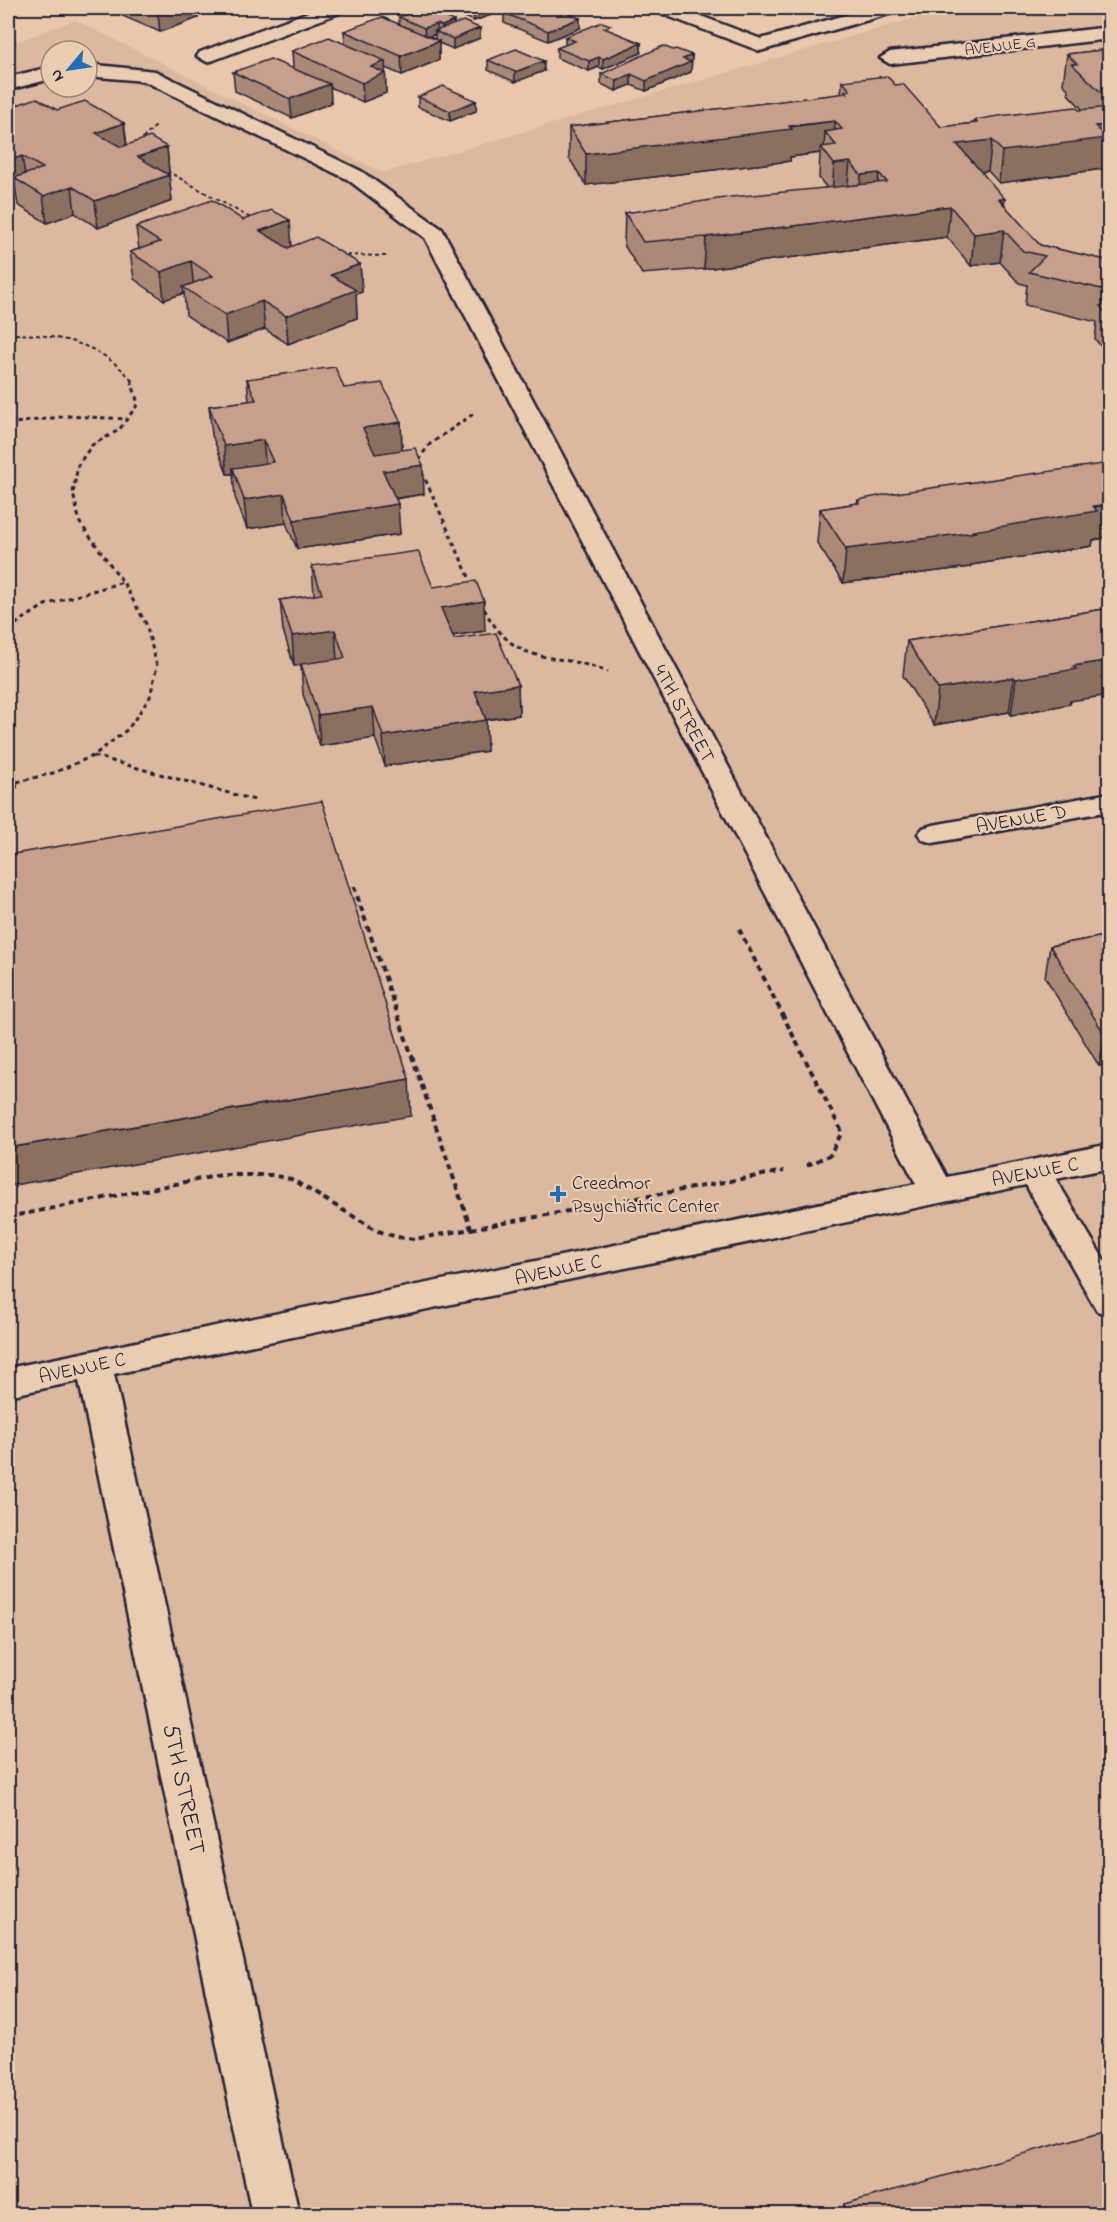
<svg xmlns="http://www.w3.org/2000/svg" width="1117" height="2222" viewBox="0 0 1117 2222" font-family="'Indie Flower',sans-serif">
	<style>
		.built { fill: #dcb89e; fill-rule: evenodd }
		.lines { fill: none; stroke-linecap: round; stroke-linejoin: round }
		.street-casing { stroke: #22223b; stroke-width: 5 }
		.path-far2 { stroke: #22223b; stroke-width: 2; stroke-dasharray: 4 3; stroke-linecap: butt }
		.path-far1 { stroke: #22223b; stroke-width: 3; stroke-dasharray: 4.5 4; stroke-linecap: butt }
		.path { stroke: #22223b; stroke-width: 4; stroke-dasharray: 6 4.5; stroke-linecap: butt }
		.street { fill: #eacdb1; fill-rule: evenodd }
		.wall { fill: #ab8977; stroke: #22223b; stroke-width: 1.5; fill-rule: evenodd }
		.shaded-wall { fill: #8b6f61; stroke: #22223b; stroke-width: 1.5 }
		.building { fill: #c79f8a; stroke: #22223b; stroke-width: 1.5 }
		.poi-dot { fill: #1f6fb2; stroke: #eacdb1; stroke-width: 2 }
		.labels { text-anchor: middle; stroke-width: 4.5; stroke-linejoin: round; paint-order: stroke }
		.far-street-label { font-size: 16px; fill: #22223b; stroke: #eacdb1 }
		.street-label { font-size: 20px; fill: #22223b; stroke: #eacdb1 }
		.poi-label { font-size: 20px; fill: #22223b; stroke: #eacdb1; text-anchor: start }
		.near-street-label { font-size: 24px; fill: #22223b; stroke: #eacdb1 }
	</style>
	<rect width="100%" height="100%" fill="#eac7aa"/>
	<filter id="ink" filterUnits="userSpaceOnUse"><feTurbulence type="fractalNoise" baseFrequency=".0167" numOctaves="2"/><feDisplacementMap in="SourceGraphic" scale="12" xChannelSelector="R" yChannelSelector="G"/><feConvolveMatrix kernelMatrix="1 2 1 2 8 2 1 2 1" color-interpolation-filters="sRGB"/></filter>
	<g filter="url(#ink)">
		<path class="built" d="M 949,8 L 1109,8 L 1109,2214 L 8,2214 L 8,45 L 75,20 L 383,173 ZM 51,51 L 87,51 L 87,87 L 51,87 Z"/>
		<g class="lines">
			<g class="street-casing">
				<path id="street" d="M 319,8 L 344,8 L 342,12 L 214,60 L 207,62 L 197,56 L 200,52 Z
					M 655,8 L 680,8 L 761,39 L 870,8 L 898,8 L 896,12 L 760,51 L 657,12 Z
					M 1110,27 L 1110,39 L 890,64 L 880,58 L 890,52 Z
					M 87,64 L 155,71 L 361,171 L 442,229 L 947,1177 L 1110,1144 L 1110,1168 L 1056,1179 L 1110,1270 L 1110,1315 L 1097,1311 L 1026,1185 L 114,1374 L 299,2214 L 252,2214 L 79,1381 L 8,1396 L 8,1368 L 916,1184 L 425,238 L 347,179 L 144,81 L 87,76 Z
					M 51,67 L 51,79 L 8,90 L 8,77 Z
					M 1110,793 L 1110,811 L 933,843 L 923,840 L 918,834 L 923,828 L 933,825 Z"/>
			</g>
			<path class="path-far2" d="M 141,145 L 141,140 L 156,126
				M 167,171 L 252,219
				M 340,255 L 387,256
				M 8,334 C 56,334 101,342 132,381"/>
			<path class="path-far1" d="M 8,424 L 67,416 L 127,419
				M 418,460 L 430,444 L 476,412
				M 422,472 L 473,586
				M 484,609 C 518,671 552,649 608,672
				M 8,629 L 45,605 L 123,582
				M 94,756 L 258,801
				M 8,770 L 17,782 L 16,789 L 8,799
				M 17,782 L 53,773 L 93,756 L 128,729 L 150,697 L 157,666 L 146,624 L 123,582 L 80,523 L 73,493 L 78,465 L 92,445 L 119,430 L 138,404 L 131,379"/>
			<path class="path" d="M 739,929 L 842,1132 L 830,1155 L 803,1167
				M 8,1217 L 221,1175 L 271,1175 L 291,1179 L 378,1231 L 397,1237 L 415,1239 L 471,1229 L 353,884
				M 471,1229 L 784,1171"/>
			<use href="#street" class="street"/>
		</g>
		<path class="wall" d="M 104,8 L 197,8 L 198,18 L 160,32 Z
			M 445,8 L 511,8 L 474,21 L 445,9 Z
			M 504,13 L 580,28 L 548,41 L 504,23 Z
			M 399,17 L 454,21 L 454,24 L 480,28 L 480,38 L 453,49 L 439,43 L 439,60 L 402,75 L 385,68 L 386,93 L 363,102 L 330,87 L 331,103 L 292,118 L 235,91 L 233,72 L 293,68 L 292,51 L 345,44 L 344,31 L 399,24 ZM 435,34 L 435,39 L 429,37 Z
			M 611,31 L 641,43 L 641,53 L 603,69 L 599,67 L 589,71 L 557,58 L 557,48 L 565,45 L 565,37 Z
			M 1110,49 L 1110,155 L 1104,156 L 1102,169 L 999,183 L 988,171 L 981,172 L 1004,205 L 1040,245 L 1110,261 L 1110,353 L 1106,353 L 1095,339 L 1097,322 L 1025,305 L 1027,285 L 1019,283 L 1000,262 L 971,266 L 947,237 L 704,269 L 642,274 L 624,245 L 625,213 L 827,188 L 819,178 L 820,153 L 790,157 L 790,161 L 586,185 L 569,158 L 569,127 L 841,94 L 842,81 L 895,85 L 941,127 L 974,123 L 975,120 L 1083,110 L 1068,94 L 1069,90 L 1063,84 L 1067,54 Z
			M 673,50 L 692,55 L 691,72 L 646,91 L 631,85 L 616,91 L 601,84 L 601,74 Z
			M 488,60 L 544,71 L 515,82 L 488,70 Z
			M 418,97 L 476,101 L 476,111 L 450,121 L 418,107 Z
			M 8,108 L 57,110 L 124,123 L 127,145 L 167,147 L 169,173 L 168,174 L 169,175 L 172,201 L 98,228 L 75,213 L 47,223 L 18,205 L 15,186 L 8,189 Z
			M 243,220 L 292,246 L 360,264 L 362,292 L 356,294 L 357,318 L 288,344 L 265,329 L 227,343 L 186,315 L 184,293 L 164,300 L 134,279 L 130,252 L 139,249 L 136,227 Z
			M 1110,373 L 1110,400 L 1106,398 Z
			M 247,379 L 344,388 L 401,422 L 402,450 L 424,494 L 396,499 L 400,534 L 297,549 L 286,523 L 247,529 L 235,497 L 233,474 L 227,474 L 212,435 L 209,406 L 249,401 Z
			M 1110,463 L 1110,537 L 1093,540 L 1092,546 L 971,565 L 970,567 L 843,583 L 817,543 L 820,509 L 857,503 L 858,500 Z
			M 312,566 L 433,587 L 485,631 L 452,636 L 454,639 L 518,685 L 519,715 L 486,720 L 487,751 L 385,766 L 375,738 L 320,746 L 303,694 L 301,665 L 294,666 L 283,630 L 280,600 L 314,595 Z
			M 1110,608 L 1070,704 L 1011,715 L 1009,712 L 934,725 L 903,676 L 907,641 Z
			M 1110,935 L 1110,1064 L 1099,1066 L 1045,977 L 1050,946 Z
			M 844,2204 L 1110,2214 L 842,2214 Z"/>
		<path class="shaded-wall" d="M 174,8 L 197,8 L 198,18 L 160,32 L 158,14 Z
			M 484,8 L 511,8 L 474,21 L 474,11 Z
			M 580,18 L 580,28 L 548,41 L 548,31 Z
			M 454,21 L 454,31 L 442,35 L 442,26 Z
			M 437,24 L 437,33 L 435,31 L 435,34 L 425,38 L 424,28 Z
			M 480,28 L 480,38 L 453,49 L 453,39 Z
			M 13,32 L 15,42 L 8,45 L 8,34 Z
			M 439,41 L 439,60 L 402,75 L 401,56 Z
			M 641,43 L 641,53 L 603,69 L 603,59 Z
			M 692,55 L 691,72 L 646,91 L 646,81 L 683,59 Z
			M 599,57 L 599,67 L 589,71 L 589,61 Z
			M 385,61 L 386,93 L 363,102 L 362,83 L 371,67 Z
			M 544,61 L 544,71 L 515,82 L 515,72 Z
			M 631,74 L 631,85 L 616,91 L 617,81 Z
			M 330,84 L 331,103 L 292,118 L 290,99 Z
			M 476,101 L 476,111 L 450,121 L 450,111 Z
			M 835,121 L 834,142 L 825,132 L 824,150 L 821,147 L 820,153 L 790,157 L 790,161 L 586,185 L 586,154 Z
			M 124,123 L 127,150 L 99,159 L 96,133 Z
			M 1110,125 L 1110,155 L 1104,156 L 1102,169 L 999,183 L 1002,151 L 1095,126 Z
			M 992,140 L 988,171 L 953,175 L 957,144 Z
			M 167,147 L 169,173 L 141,183 L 138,157 Z
			M 22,156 L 26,182 L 14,178 L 15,186 L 8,189 L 8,161 Z
			M 850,162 L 847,193 L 832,195 L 834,164 Z
			M 879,173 L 876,204 L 858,207 L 861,175 Z
			M 169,175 L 172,201 L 98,228 L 95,201 Z
			M 72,186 L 75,213 L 47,223 L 43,196 Z
			M 999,199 L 1005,199 L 1001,230 Z
			M 950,206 L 947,237 L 704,269 L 706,237 Z
			M 290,220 L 292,248 L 262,258 L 260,231 Z
			M 1004,230 L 1000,262 L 971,266 L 974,234 Z
			M 191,261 L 194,289 L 183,287 L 184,293 L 164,300 L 161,272 Z
			M 360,264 L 362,292 L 356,294 L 357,318 L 288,344 L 286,316 L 331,275 Z
			M 262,301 L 265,329 L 227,343 L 225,315 Z
			M 401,422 L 402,451 L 365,456 L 363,428 Z
			M 263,440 L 266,469 L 233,468 L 233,474 L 227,474 L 224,446 Z
			M 423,465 L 424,494 L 384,500 L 383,471 Z
			M 284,494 L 286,523 L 247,529 L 244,500 Z
			M 398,504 L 400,534 L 297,549 L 294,520 Z
			M 1110,504 L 1110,537 L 1093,540 L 1092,546 L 971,565 L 970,567 L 843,583 L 846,549 L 973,531 Z
			M 484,601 L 485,631 L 442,637 L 441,608 Z
			M 335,630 L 337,660 L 294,666 L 292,636 Z
			M 1110,660 L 1110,695 L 1070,701 L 1070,704 L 1011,715 L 1016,679 L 1073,666 Z
			M 1014,677 L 1009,712 L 934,725 L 938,689 Z
			M 518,685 L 519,715 L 476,721 L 475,691 Z
			M 373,707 L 375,738 L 320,746 L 318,715 Z
			M 486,720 L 487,751 L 385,766 L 383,736 Z
			M 1110,1034 L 1110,1064 L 1099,1066 L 1105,1035 Z
			M 409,1079 L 411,1116 L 8,1186 L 8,1148 Z"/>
		<path class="building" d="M 144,8 L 174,8 L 158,14 Z
			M 424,8 L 454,21 L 442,26 L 437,24 L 424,28 L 399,17 Z
			M 465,8 L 484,8 L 474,11 Z
			M 517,8 L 555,8 L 580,18 L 548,31 L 504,13 Z
			M 382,17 L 439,41 L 401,56 L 344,31 Z
			M 463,21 L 480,28 L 453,39 L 435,31 Z
			M 602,22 L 611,25 L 604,28 L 641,43 L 603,59 L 599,57 L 589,61 L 557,48 L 575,41 L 565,37 Z
			M 8,30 L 13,32 L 8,34 Z
			M 329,37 L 385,61 L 371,67 L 385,73 L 362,83 L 292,51 Z
			M 663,46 L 673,50 L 676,49 L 692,55 L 683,59 L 691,62 L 646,81 L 631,74 L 617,81 L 601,74 Z
			M 516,49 L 544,61 L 515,72 L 488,60 Z
			M 1110,49 L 1110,101 L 1072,64 L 1077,64 L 1067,54 Z
			M 270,59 L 330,84 L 290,99 L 233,72 Z
			M 887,76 L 895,85 L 903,84 L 941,127 L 977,123 L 975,120 L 998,116 L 1076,107 L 1079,110 L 1110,107 L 1110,125 L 1095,126 L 1107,138 L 1002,151 L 992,140 L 957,144 L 1005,199 L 999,199 L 1040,245 L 1110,261 L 1110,291 L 1029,272 L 1045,256 L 1023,251 L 1004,230 L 974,234 L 950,206 L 706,237 L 643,242 L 625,213 L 731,197 L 887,182 L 879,173 L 861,175 L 850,162 L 834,164 L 821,147 L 836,145 L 825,132 L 842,129 L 835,121 L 789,126 L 792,129 L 586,154 L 569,127 L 847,93 L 845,91 L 850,90 L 842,81 Z
			M 443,86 L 476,101 L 450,111 L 418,97 Z
			M 37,98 L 57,110 L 85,101 L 124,123 L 96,133 L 121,147 L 150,137 L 167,147 L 138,157 L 169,175 L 95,201 L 72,186 L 43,196 L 14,178 L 43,168 L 22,156 L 8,161 L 8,108 Z
			M 212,200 L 243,220 L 272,210 L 290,220 L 260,231 L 288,248 L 316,237 L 360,264 L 331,275 L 356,290 L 286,316 L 262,301 L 225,315 L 183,287 L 213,276 L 191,261 L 161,272 L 130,252 L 160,242 L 136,227 Z
			M 1110,299 L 1110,317 L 1100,306 L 1106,305 L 1103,302 L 1108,301 Z
			M 335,367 L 344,388 L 382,383 L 401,422 L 363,428 L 375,454 L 415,448 L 423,465 L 383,471 L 398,504 L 294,520 L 284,494 L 244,500 L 233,468 L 273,462 L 263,440 L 224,446 L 209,406 L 256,400 L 247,379 Z
			M 1110,463 L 1110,504 L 1093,506 L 1097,511 L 973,531 L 975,532 L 846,549 L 820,509 L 859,503 L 858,500 L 888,494 Z
			M 418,551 L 433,587 L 476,581 L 484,601 L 441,608 L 454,639 L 496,633 L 518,685 L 475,691 L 486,720 L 383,736 L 373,707 L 318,715 L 301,664 L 345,658 L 335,630 L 292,636 L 280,600 L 322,594 L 312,566 Z
			M 1110,608 L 1110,660 L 1073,666 L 1076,669 L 1016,679 L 1014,677 L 938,689 L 907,641 Z
			M 322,801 L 409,1079 L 8,1148 L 8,855 Z
			M 1110,935 L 1110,1034 L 1105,1035 L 1050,946 Z
			M 1104,2131 L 1110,2144 L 1110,2214 L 848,2214 L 844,2204 Z"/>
	</g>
	<path class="poi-dot" d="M555 1185h6v6h6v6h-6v6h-6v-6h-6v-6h6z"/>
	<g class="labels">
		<g class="far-street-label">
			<text transform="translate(1000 45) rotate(-7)" y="6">AVENUE G</text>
		</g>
		<g class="street-label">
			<text transform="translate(685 713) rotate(62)" y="7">4TH STREET</text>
			<text transform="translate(1021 818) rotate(-10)" y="7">AVENUE D</text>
			<text transform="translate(1035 1171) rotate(-11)" y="7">AVENUE C</text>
			<text transform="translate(558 1269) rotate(-12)" y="7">AVENUE C</text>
			<text transform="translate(82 1367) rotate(-12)" y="7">AVENUE C</text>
		</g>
		<g class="poi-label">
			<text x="572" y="1189">Creedmor<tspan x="572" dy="23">Psychiatric Center</tspan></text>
		</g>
		<g class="near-street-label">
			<text transform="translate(185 1789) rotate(78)" y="8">5TH STREET</text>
		</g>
	</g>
	<rect width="1117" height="2222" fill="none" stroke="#eacdb1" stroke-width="30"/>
	<rect x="15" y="15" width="1087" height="2192" fill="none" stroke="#22223b" stroke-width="2" filter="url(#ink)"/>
	<g transform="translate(69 69) rotate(241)"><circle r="28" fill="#eacdb1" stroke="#9a8982" stroke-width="1.5"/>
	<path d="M0-4.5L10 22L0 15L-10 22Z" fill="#1f6fb2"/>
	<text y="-9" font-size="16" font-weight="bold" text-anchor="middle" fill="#22223b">N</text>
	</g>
</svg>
